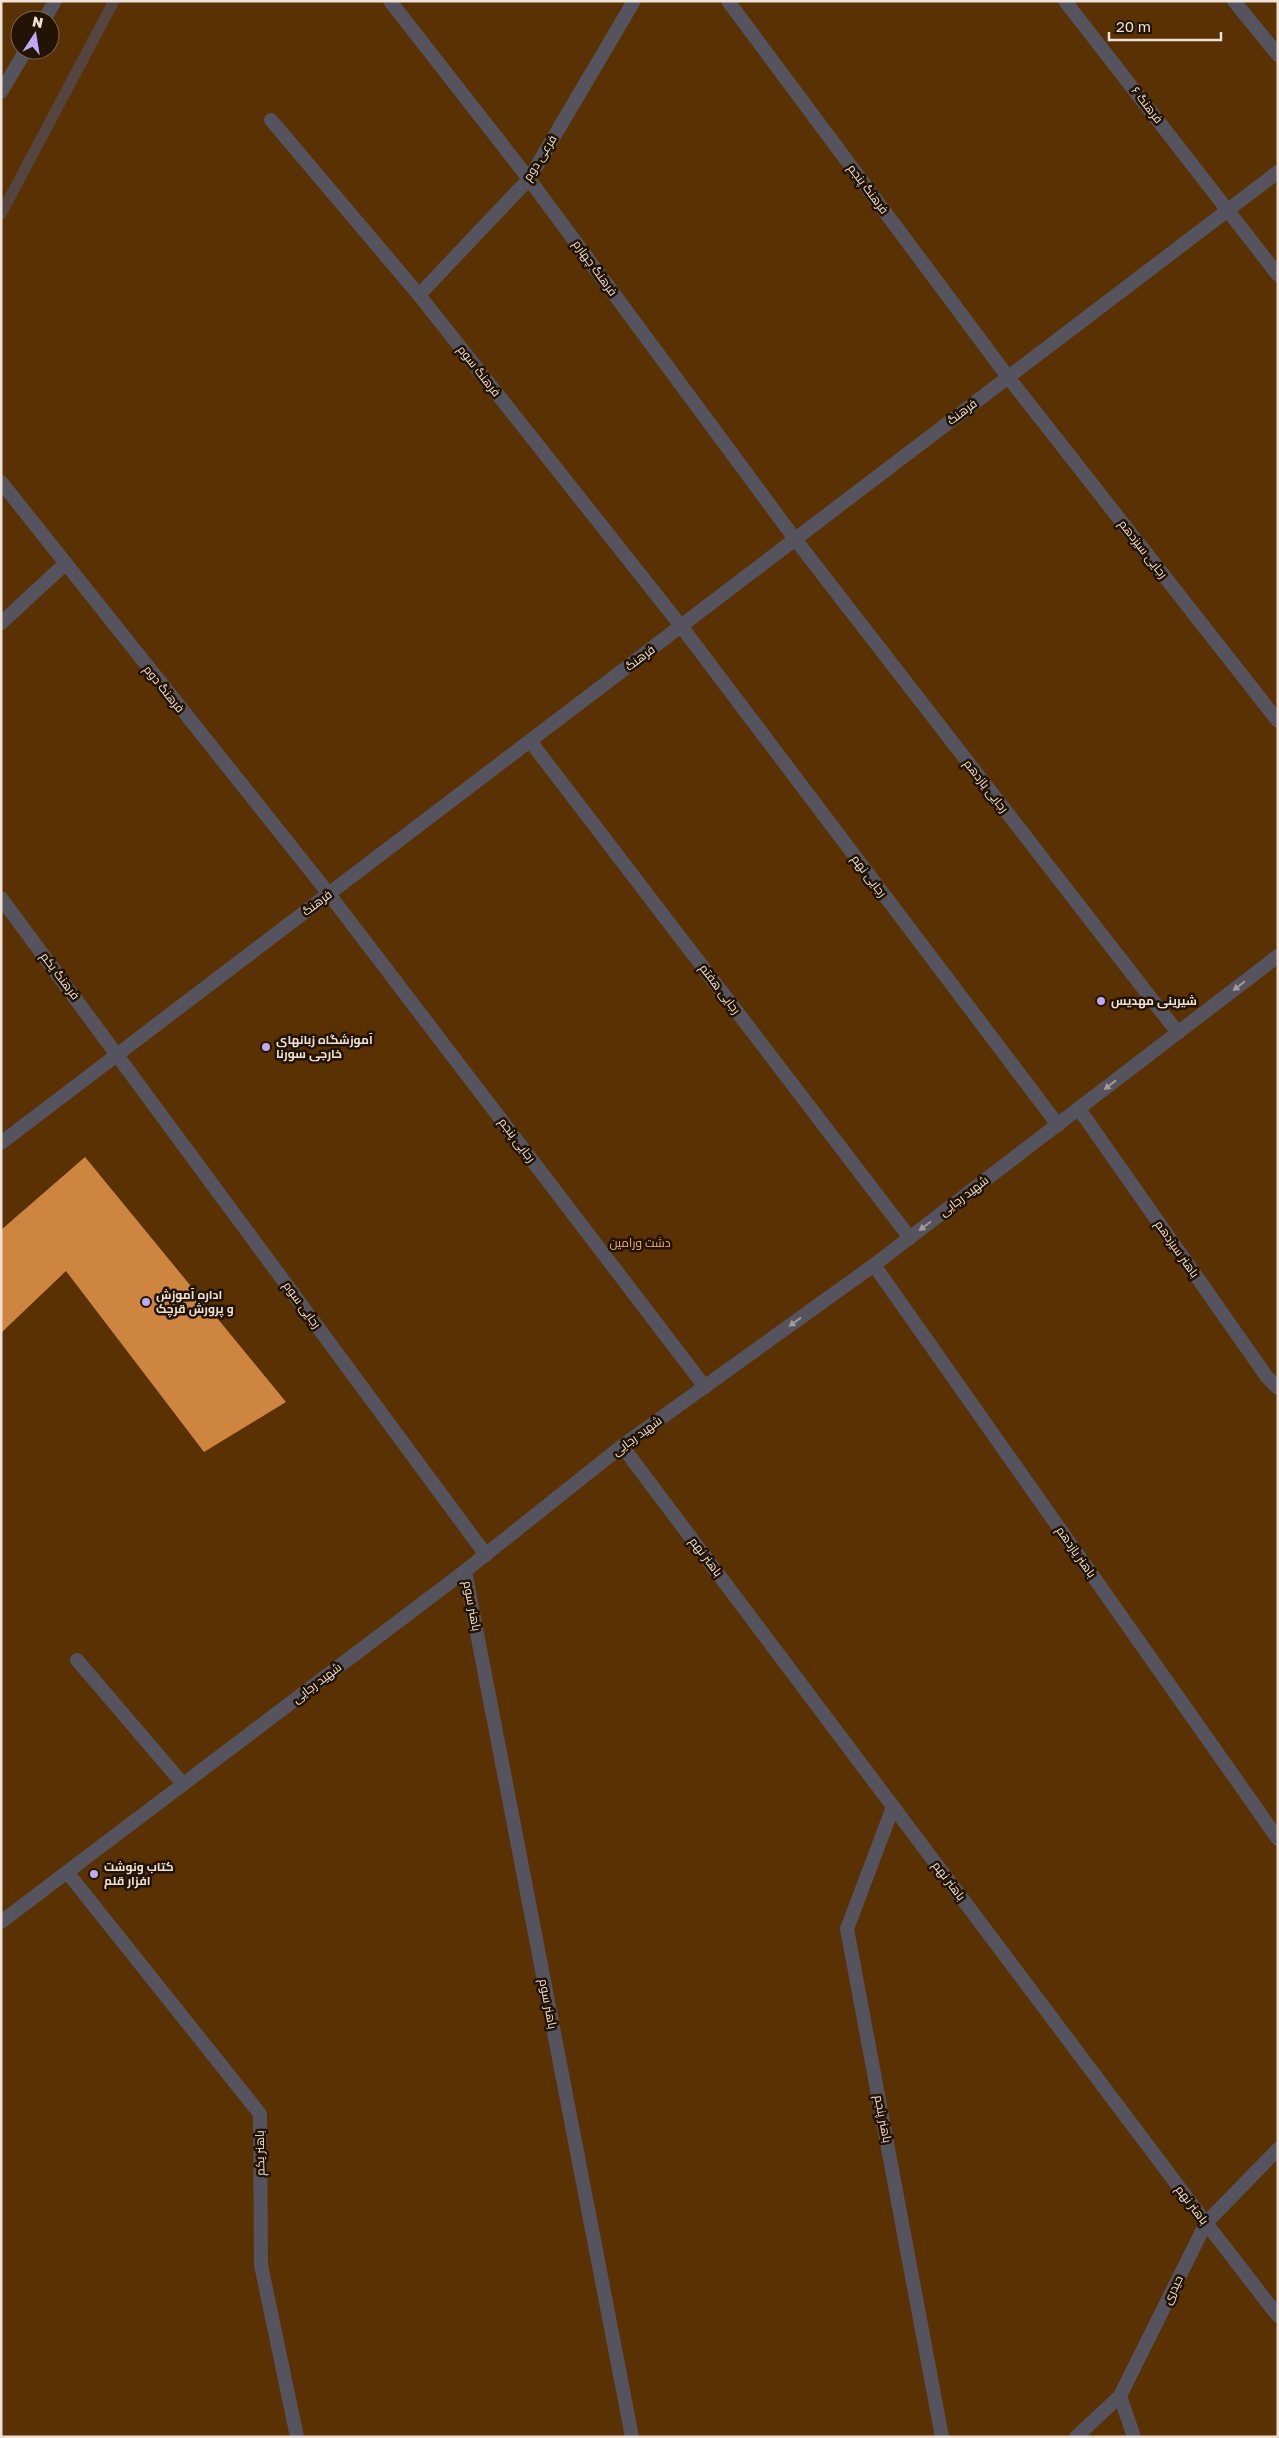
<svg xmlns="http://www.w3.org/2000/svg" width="1279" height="2438" viewBox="0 0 1279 2438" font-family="'Golos Text',Cairo,sans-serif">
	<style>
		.green { fill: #593103; fill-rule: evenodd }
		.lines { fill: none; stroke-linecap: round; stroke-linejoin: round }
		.stream { stroke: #554541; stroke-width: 11 }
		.building { fill: #ce853f }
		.service { stroke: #55535d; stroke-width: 14 }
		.minor { stroke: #55535d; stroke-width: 14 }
		.tertiary { stroke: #55535d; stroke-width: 14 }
		.oneway { fill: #a29a9a }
		.poi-dot { fill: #bda9f5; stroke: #231304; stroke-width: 2 }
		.labels { text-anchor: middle; stroke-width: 5; stroke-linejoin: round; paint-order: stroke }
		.street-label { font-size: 12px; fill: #eee2d8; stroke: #231304 }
		.poi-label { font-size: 12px; font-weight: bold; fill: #eee2d8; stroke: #231304; text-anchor: start }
		.park-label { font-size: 12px; fill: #fbb06b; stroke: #231304 }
	</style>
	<rect width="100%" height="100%" fill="#2d1c0c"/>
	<path class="green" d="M 1,1 L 1278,1 L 1278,2437 L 1,2437 ZM 20,20 L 50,20 L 50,50 L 20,50 Z"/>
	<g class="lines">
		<path class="stream" d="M 1,214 L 114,1"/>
	</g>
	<path class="building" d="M 85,1157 L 286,1402 L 204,1452 L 66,1271 L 1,1333 L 1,1230 Z"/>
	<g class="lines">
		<path class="service" d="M 681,626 L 1058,1125"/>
		<path class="minor" d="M 390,1 L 529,179 L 795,539 L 1178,1033
			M 728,1 L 1008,377 L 1278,721
			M 1065,1 L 1278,275
			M 1234,1 L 1278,55
			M 271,120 L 419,295 L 681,626
			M 419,295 L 529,179 L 634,1
			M 1,482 L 329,894 L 705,1387
			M 1,623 L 65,564
			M 530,741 L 910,1238
			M 1,898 L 486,1555
			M 1079,1109 L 1267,1377 L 1278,1388
			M 1,1143 L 1278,172
			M 874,1265 L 1278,1839
			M 622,1446 L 1206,2223 L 1278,2316
			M 465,1571 L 632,2437
			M 77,1660 L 183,1784
			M 893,1807 L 847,1929 L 942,2437
			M 67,1872 L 260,2114 L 261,2265 L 297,2437
			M 1120,2396 L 1134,2437
			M 1076,2437 L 1120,2396 L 1206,2223 L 1278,2149"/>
		<path class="tertiary" d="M 44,20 L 55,1
			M 1,92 L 26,50
			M 1,1922 L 465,1571 L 622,1446 L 874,1265 L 1278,956"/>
	</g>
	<defs><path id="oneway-solid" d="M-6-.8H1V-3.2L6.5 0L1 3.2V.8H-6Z" transform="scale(1.25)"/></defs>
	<g class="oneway">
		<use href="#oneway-solid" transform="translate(1239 986) rotate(142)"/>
		<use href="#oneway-solid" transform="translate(1110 1085) rotate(142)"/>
		<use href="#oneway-solid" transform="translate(925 1226) rotate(143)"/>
		<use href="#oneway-solid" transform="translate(795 1322) rotate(144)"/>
	</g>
	<g class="poi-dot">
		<circle cx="1101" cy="1001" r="5"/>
		<circle cx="266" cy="1047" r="5"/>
		<circle cx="146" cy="1302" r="5"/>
		<circle cx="94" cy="1874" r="5"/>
	</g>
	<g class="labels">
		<g class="street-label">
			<text transform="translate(1147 105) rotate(52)" y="4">فرهنگ ۶</text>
			<text transform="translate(540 158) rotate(-58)" y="4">فرعی دوم</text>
			<text transform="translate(868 189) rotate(53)" y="4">فرهنگ پنجم</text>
			<text transform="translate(595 268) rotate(54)" y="4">فرهنگ چهارم</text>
			<text transform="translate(479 371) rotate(52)" y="4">فرهنگ سوم</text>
			<text transform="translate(962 412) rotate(-37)" y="4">فرهنگ</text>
			<text transform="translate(1143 549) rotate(52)" y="4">رجایی سیزدهم</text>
			<text transform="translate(640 658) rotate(-37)" y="4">فرهنگ</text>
			<text transform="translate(164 689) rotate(51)" y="4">فرهنگ دوم</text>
			<text transform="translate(986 786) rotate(52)" y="4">رجایی یازدهم</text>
			<text transform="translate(869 876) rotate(53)" y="4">رجایی نهم</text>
			<text transform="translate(317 903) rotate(-37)" y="4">فرهنگ</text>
			<text transform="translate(60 976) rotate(53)" y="4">فرهنگ یکم</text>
			<text transform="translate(720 989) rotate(53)" y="4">رجایی هفتم</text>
			<text transform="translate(517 1140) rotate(53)" y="4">رجایی پنجم</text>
			<text transform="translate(964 1196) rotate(-37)" y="4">شهید رجایی</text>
			<text transform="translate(1177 1249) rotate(55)" y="4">باهنر سیزدهم</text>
			<text transform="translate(302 1305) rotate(54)" y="4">رجایی سوم</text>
			<text transform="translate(637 1436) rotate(-36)" y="4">شهید رجایی</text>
			<text transform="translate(1076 1552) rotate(55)" y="4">باهنر یازدهم</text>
			<text transform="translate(706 1557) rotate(53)" y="4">باهنر نهم</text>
			<text transform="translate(472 1606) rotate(79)" y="4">باهنر سوم</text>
			<text transform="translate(317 1683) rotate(-37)" y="4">شهید رجایی</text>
			<text transform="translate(949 1881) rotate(53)" y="4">باهنر نهم</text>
			<text transform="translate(548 2004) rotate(79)" y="4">باهنر سوم</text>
			<text transform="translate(883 2119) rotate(79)" y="4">باهنر پنجم</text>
			<text transform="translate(260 2153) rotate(-91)" y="4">باهنر یکم</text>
			<text transform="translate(1192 2205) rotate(53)" y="4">باهنر نهم</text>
			<text transform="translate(1173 2290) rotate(-64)" y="4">حیدری</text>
		</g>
		<g class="poi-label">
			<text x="1111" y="1005">شیرینی مهدیس</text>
			<text x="276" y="1044">آموزشگاه زبانهای<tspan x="276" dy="14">خارجی سورنا</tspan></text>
			<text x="156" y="1299">اداره آموزش<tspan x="156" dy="14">و پرورش قرچک</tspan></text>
			<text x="104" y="1871">کتاب ونوشت<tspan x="104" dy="14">افزار قلم</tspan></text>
		</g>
		<g class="park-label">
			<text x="640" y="1247">دشت ورامین</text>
		</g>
	</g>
	<rect width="1279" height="2438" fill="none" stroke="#eee2d8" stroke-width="5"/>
	<g transform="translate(35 35) rotate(12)"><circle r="24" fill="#231304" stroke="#746659"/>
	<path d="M0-4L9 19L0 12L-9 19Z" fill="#bda9f5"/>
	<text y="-8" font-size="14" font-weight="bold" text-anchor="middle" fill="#eee2d8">N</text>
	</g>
	<path d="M1109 32v8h112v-8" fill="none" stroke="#eee2d8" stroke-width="2.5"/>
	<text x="1116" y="32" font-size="15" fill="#eee2d8" stroke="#231304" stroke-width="4" paint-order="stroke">20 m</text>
</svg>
